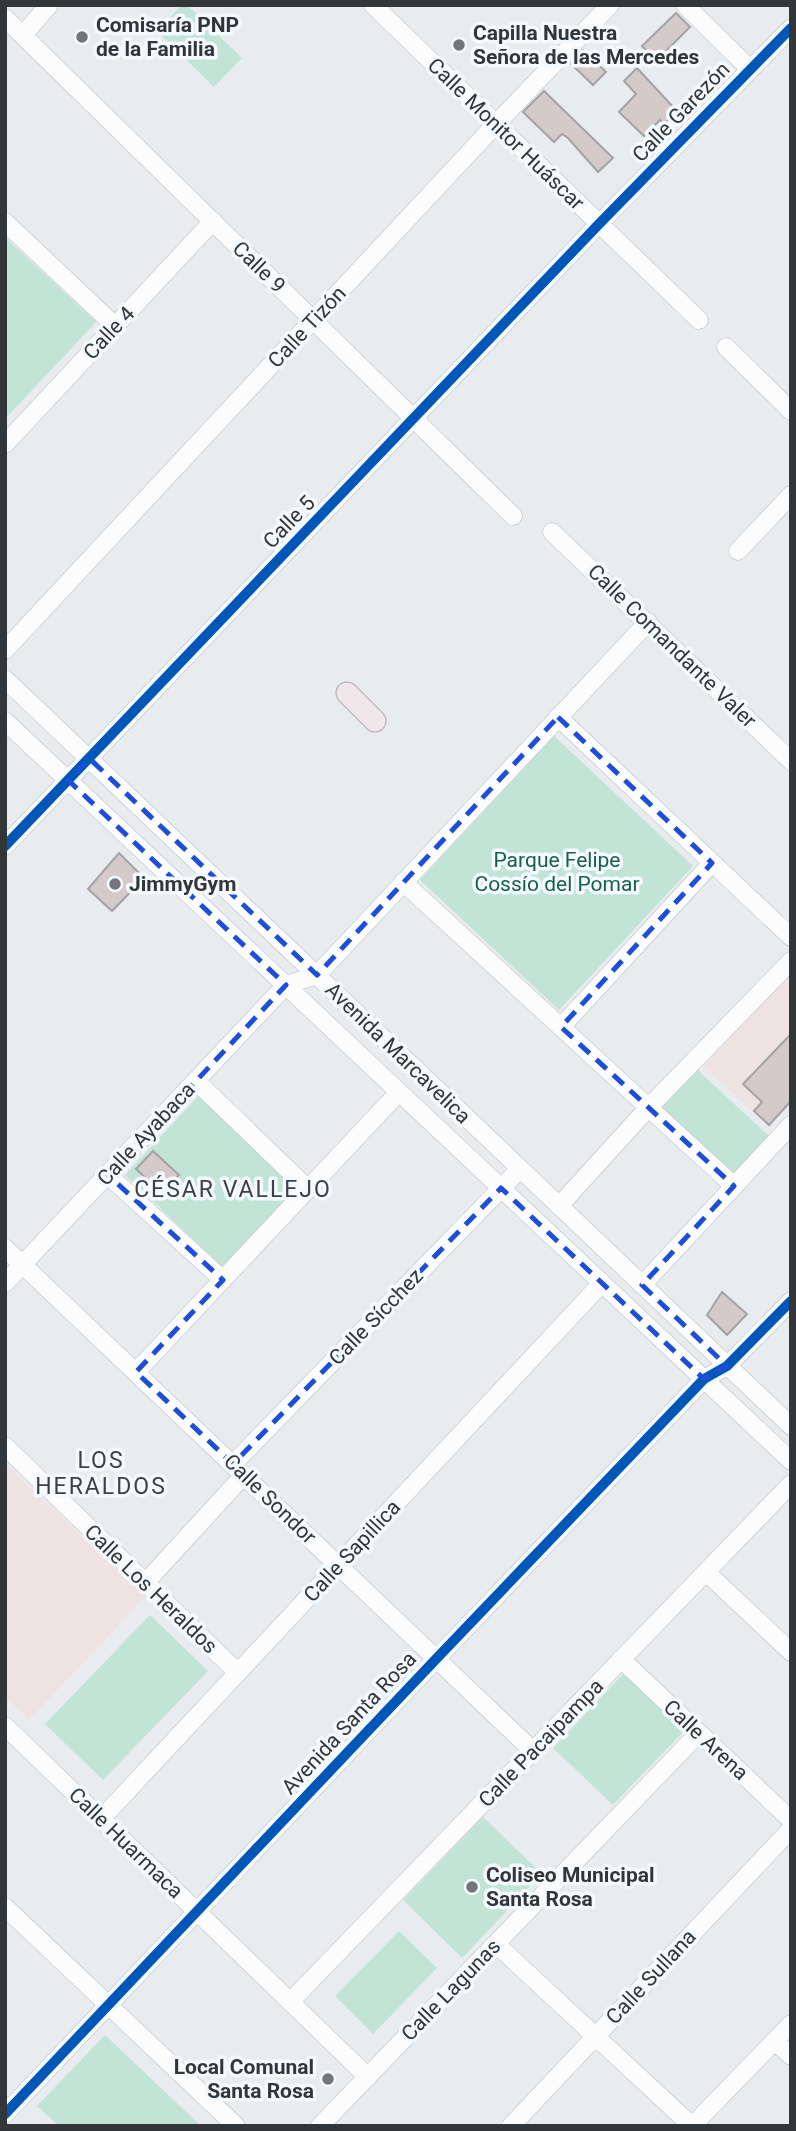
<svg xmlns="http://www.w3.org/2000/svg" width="796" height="2131" viewBox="0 0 796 2131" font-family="Roboto,sans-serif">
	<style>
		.education { fill: #efe2e3 }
		.green { fill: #c2e4d6 }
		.building { fill: #d4caca; stroke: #a3a3a5; stroke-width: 2 }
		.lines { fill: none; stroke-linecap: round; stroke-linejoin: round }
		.minor-casing { stroke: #b8babd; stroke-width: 19 }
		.major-casing { stroke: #b7abb1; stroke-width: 23 }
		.minor { stroke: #fcfcfd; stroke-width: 18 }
		.major { stroke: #efe7ea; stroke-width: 21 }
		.cycleway-casing { stroke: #f4f9fe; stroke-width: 15 }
		.cycleway { stroke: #0057b8; stroke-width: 10 }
		.marked { fill: none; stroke: #1d4ed8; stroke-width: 5; stroke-dasharray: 14 9; stroke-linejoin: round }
		.poi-dot { fill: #727678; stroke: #f4f9fe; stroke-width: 2.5 }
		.labels { text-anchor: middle; stroke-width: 7; stroke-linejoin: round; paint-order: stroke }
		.poi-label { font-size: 21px; font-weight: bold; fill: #333638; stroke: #f4f9fe; text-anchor: start }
		.street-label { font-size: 21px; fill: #333638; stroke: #f4f9fe }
		.park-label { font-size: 21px; fill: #186145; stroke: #f4f9fe }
		.neighbourhood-label { font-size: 23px; letter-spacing: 2px; fill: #3b4145; stroke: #f4f9fe }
	</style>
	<rect width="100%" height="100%" fill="#e8ecef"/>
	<path class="education" d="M 791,972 L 791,1103 L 769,1127 L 704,1066 Z
		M 5,1463 L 145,1597 L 29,1720 L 5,1697 Z"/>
	<path class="green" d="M 182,5 L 187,5 L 242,58 L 214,87 L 157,31 Z
		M 5,237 L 96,322 L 5,419 Z
		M 554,736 L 693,866 L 559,1010 L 420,880 Z
		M 691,1064 L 770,1137 L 727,1182 L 652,1107 Z
		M 200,1094 L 302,1188 L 226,1270 L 125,1175 Z
		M 150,1615 L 208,1671 L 103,1780 L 45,1724 Z
		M 625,1672 L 685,1730 L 613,1805 L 553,1748 Z
		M 483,1817 L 542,1874 L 462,1958 L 403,1900 Z
		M 399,1931 L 437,1968 L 373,2034 L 335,1996 Z
		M 105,2035 L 200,2125 L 199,2126 L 59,2126 L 37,2106 Z"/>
	<path class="building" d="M 676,13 L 690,27 L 656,61 L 642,46 Z
		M 583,50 L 606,72 L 593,85 L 570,63 Z
		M 637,68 L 674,108 L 671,111 L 674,115 L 664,124 L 660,120 L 644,136 L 619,112 L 636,94 L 624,81 Z
		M 544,91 L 613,158 L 598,172 L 568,138 L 562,134 L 554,142 L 523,112 Z
		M 119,853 L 144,878 L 112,911 L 88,889 Z
		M 791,1034 L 791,1101 L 769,1125 L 754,1111 L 762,1102 L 743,1084 Z
		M 153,1151 L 179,1175 L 162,1193 L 136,1169 Z
		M 722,1292 L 747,1314 L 727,1335 L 707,1315 Z"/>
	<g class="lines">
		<g class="minor-casing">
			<path id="minor" d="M 373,5 L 699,320
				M 685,5 L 750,69
				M 5,18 L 513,516
				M 23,35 L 49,5
				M 5,222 L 115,326
				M 726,347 L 791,411
				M 5,444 L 213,221
				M 552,532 L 791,761
				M 738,551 L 791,495
				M 5,650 L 496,124 L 610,5
				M 5,679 L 791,1426
				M 558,717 L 791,937
				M 5,721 L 791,1461
				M 5,846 L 599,224 L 791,28
				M 403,882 L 734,1186
				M 561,1027 L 712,863
				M 196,1081 L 308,1189
				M 108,1175 L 223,1280
				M 559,1206 L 649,1107 L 791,961
				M 5,1248 L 533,1751
				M 5,1283 L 286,985 L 317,975 L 648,622
				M 642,1285 L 791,1125
				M 136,1372 L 399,1092
				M 5,1446 L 238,1673
				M 233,1464 L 520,1169
				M 706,1572 L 791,1652
				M 145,1583 L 244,1475
				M 621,1659 L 791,1820
				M 5,1726 L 368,2077
				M 101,1819 L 602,1283
				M 5,1907 L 236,2126
				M 496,1944 L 692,2126 L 791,2024
				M 290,2002 L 791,1484
				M 775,2041 L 791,2056
				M 5,2114 L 437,1658 L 704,1379 L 727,1366 L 791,1301
				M 320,2126 L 698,1734
				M 511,2126 L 791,1829"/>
		</g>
		<g class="major-casing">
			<path id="major" d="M 347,693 L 375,721"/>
		</g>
		<use href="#minor" class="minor"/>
		<use href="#major" class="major"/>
		<g class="cycleway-casing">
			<path id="cycleway" d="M 5,846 L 599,224 L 791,28
				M 5,2114 L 437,1658 L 704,1379 L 727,1366 L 791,1301"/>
		</g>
		<use href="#cycleway" class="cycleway"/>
	</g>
	<path class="marked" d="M 558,717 L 712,863 L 561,1027 L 734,1186 L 642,1285 L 727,1366 L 704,1379 L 501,1188 L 233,1464 L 136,1372 L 223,1280 L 108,1175 L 286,985 L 68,780 L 90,759 L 317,975 Z"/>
	<g class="poi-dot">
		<circle cx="82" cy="37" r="7"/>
		<circle cx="459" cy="45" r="7"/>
		<circle cx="115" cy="884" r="7"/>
		<circle cx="472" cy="1887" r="7"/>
		<circle cx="328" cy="2079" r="7"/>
	</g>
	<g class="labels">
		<g class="poi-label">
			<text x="96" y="32">Comisaría PNP<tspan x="96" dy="24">de la Familia</tspan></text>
			<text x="473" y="40">Capilla Nuestra<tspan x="473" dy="24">Señora de las Mercedes</tspan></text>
			<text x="129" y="891">JimmyGym</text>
			<text x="486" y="1882">Coliseo Municipal<tspan x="486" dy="24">Santa Rosa</tspan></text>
			<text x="314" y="2074" text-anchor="end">Local Comunal<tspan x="314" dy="24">Santa Rosa</tspan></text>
		</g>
		<g class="street-label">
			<text transform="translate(681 112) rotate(-46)" y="7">Calle Garezón</text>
			<text transform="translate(506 134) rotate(44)" y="7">Calle Monitor Huáscar</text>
			<text transform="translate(259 267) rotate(44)" y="7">Calle 9</text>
			<text transform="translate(307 327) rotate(-47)" y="7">Calle Tizón</text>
			<text transform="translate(109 333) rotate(-47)" y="7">Calle 4</text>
			<text transform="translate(289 522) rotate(-46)" y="7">Calle 5</text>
			<text transform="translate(672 646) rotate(44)" y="7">Calle Comandante Valer</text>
			<text transform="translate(398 1053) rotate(44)" y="7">Avenida Marcavelica</text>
			<text transform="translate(146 1134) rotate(-47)" y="7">Calle Ayabaca</text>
			<text transform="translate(376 1317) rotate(-46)" y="7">Calle Sícchez</text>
			<text transform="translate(270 1499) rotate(44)" y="7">Calle Sondor</text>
			<text transform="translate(352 1551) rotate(-47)" y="7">Calle Sapillica</text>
			<text transform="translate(151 1589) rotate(44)" y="7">Calle Los Heraldos</text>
			<text transform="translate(349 1723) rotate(-47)" y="7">Avenida Santa Rosa</text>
			<text transform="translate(706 1740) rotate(43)" y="7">Calle Arena</text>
			<text transform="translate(541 1743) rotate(-46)" y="7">Calle Pacaipampa</text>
			<text transform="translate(126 1843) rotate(44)" y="7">Calle Huarmaca</text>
			<text transform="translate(651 1977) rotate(-47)" y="7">Calle Sullana</text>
			<text transform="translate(451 1990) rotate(-46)" y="7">Calle Lagunas</text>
		</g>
		<g class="park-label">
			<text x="557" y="867">Parque Felipe<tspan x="557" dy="24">Cossío del Pomar</tspan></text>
		</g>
		<g class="neighbourhood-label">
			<text x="233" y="1197">CÉSAR VALLEJO</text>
			<text x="101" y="1468">LOS<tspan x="101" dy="26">HERALDOS</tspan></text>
		</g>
	</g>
	<rect width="796" height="2131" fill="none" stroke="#333638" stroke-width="14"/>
</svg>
